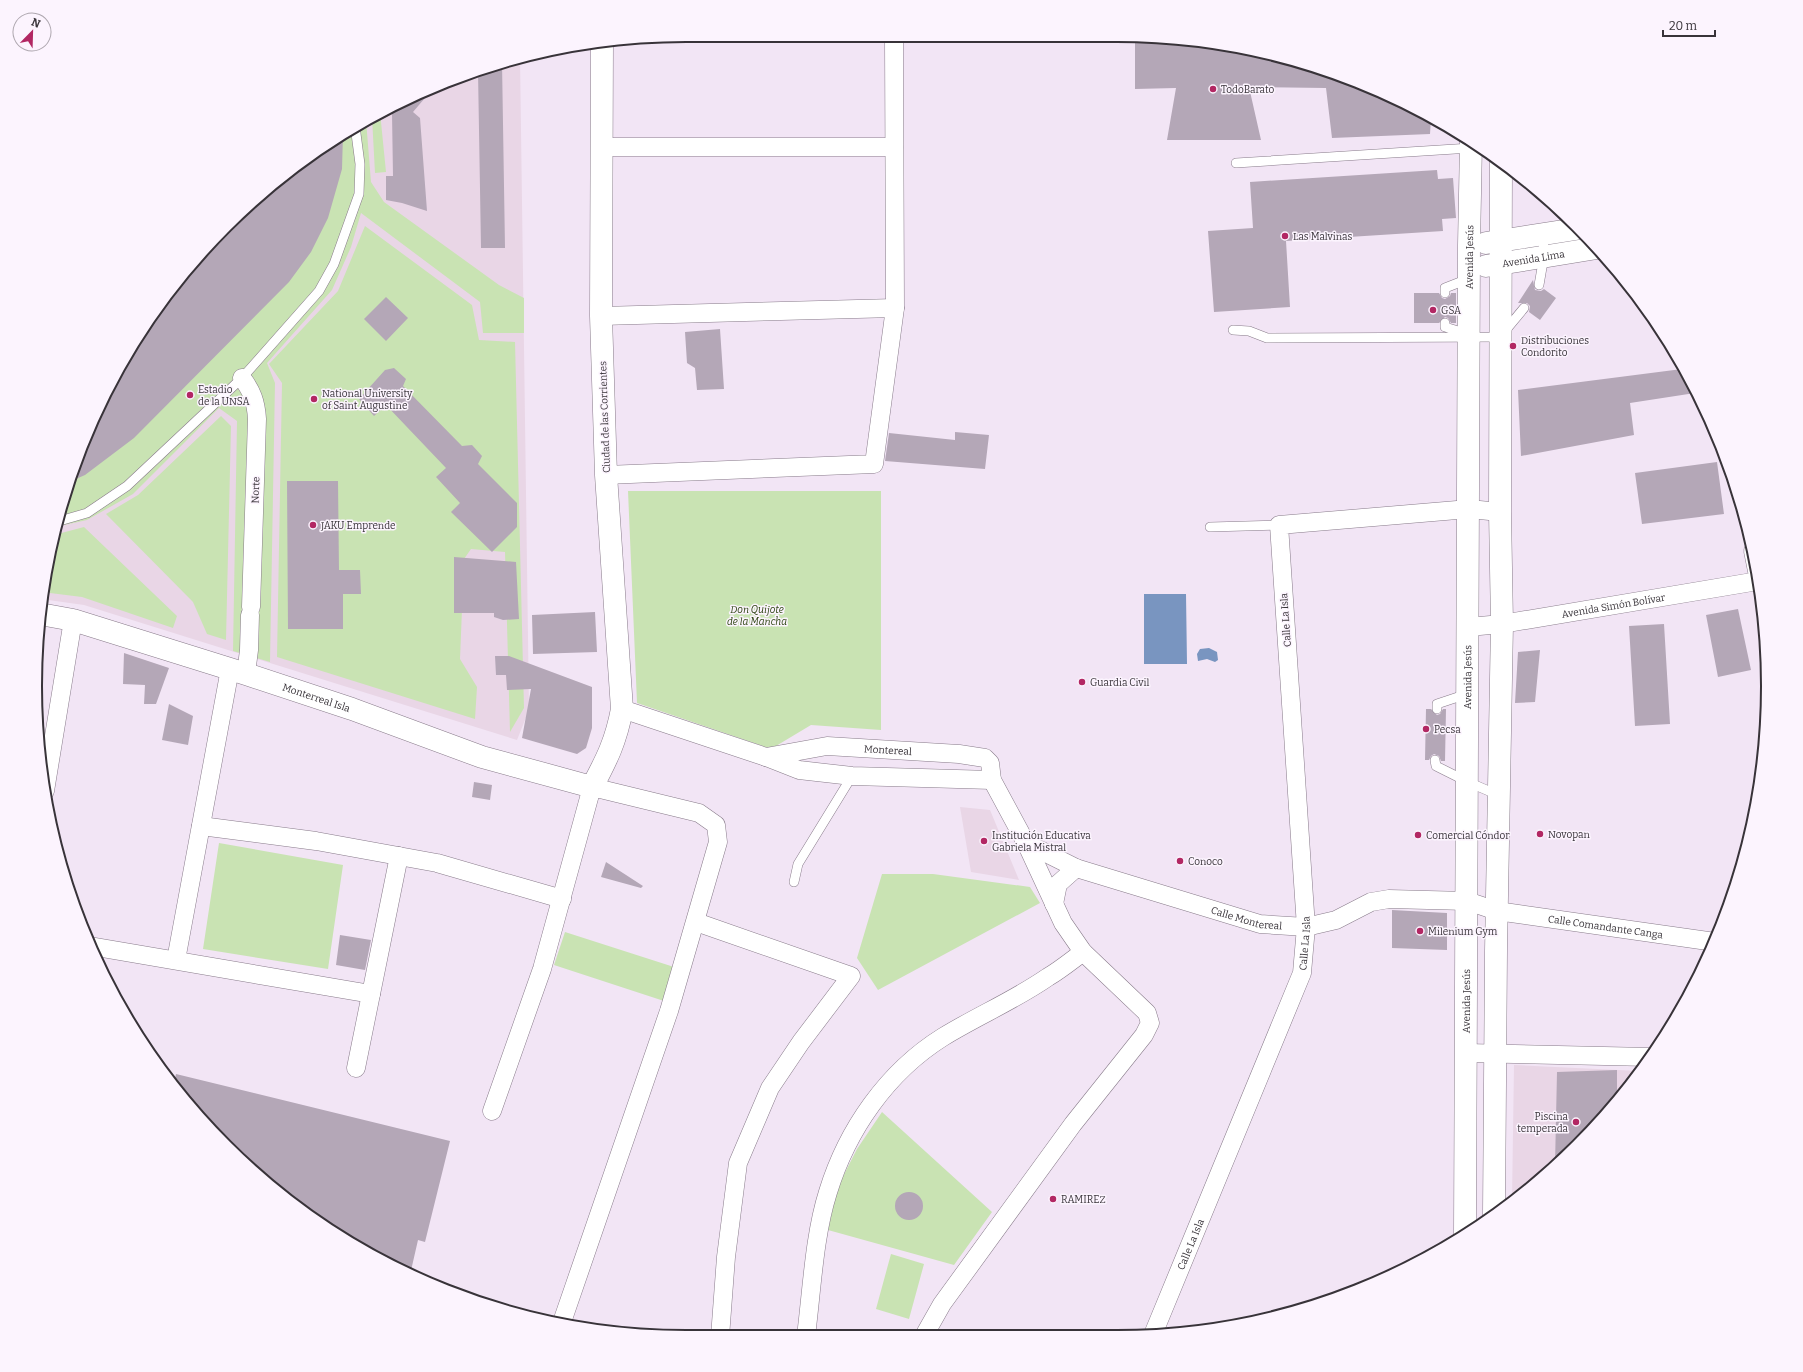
<svg xmlns="http://www.w3.org/2000/svg" width="1803" height="1372" viewBox="0 0 1803 1372" font-family="Bitter,serif">
	<style>
		.education { fill: #e9d6e6 }
		.green { fill: #c9e3b3 }
		.water { fill: #7995c0 }
		.building { fill: #b4a7b7 }
		.lines { fill: none; stroke-linecap: round; stroke-linejoin: round }
		.lane-casing { stroke: #887b8a; stroke-width: 10 }
		.street-casing { stroke: #887b8a; stroke-width: 19 }
		.secondary-casing { stroke: #887b8a; stroke-width: 23 }
		.lane { stroke: #fff; stroke-width: 9 }
		.street { stroke: #fff; stroke-width: 18 }
		.secondary { stroke: #fff; stroke-width: 22 }
		.poi-dot { fill: #b22763; stroke: #fcf4fe; stroke-width: 1.5 }
		.labels { text-anchor: middle; stroke-width: 3; stroke-linejoin: round; paint-order: stroke }
		.poi-label { font-size: 10px; fill: #383339; stroke: #fcf4fe; text-anchor: start }
		.street-label { font-size: 10px; fill: #383339; stroke: #fcf4fe }
		.park-label { font-size: 10px; font-style: italic; fill: #2b430f; stroke: #fcf4fe }
		.rim { fill: none; stroke: #383339; stroke-width: 2 }
	</style>
	<rect width="100%" height="100%" fill="#f2e5f5"/>
	<path class="education" d="M 520,57 L 529,710 L 517,740 L 84,605 L 41,599 L 57,518 L 122,361 L 226,226 L 290,170 L 360,122 L 437,85 Z
		M 960,807 L 990,810 L 1019,880 L 971,872 Z
		M 1514,1065 L 1639,1071 L 1577,1146 L 1512,1200 Z"/>
	<path class="green" d="M 380,112 L 386,172 L 375,173 L 372,117 Z
		M 366,120 L 371,182 L 384,202 L 499,285 L 524,298 L 524,333 L 483,333 L 480,302 L 361,213 L 351,247 L 332,290 L 267,363 L 275,383 L 270,662 L 233,651 L 237,421 L 219,408 L 133,494 L 87,520 L 55,527 C 59,509 66,491 72,473 C 117,340 207,225 323,148 C 337,138 351,127 366,120 Z
		M 365,226 L 472,305 L 479,340 L 515,342 L 524,708 L 510,732 L 505,552 L 471,549 L 464,559 L 460,659 L 477,687 L 475,719 L 277,657 L 282,383 L 269,364 L 338,291 Z
		M 221,416 L 231,426 L 226,640 L 207,634 L 193,602 L 106,514 L 138,495 Z
		M 628,491 L 881,491 L 881,730 L 811,725 L 771,749 L 637,703 Z
		M 84,527 L 177,616 L 173,628 L 82,597 L 42,592 L 54,535 Z
		M 219,843 L 343,865 L 328,969 L 203,949 Z
		M 882,874 L 933,874 L 1030,887 L 1040,903 L 878,990 L 857,958 Z
		M 565,932 L 674,967 L 664,1001 L 554,965 Z
		M 882,1112 L 992,1212 L 954,1265 L 828,1230 L 837,1188 L 857,1149 Z
		M 891,1254 L 924,1264 L 909,1319 L 876,1309 Z"/>
	<path class="water" d="M 1144,594 L 1186,594 L 1187,664 L 1144,664 Z
		M 1209,648 L 1217,652 L 1218,660 L 1215,662 L 1207,659 L 1198,661 L 1197,654 L 1200,649 Z"/>
	<path class="building" d="M 1159,36 L 1286,57 L 1405,102 L 1431,119 L 1430,134 L 1332,138 L 1326,88 L 1249,87 L 1261,140 L 1167,140 L 1176,88 L 1135,89 L 1135,37 Z
		M 502,62 L 505,248 L 481,248 L 478,71 Z
		M 436,85 L 413,112 L 420,118 L 427,211 L 402,203 L 386,200 L 386,176 L 393,176 L 392,113 L 389,108 Z
		M 343,134 L 342,169 L 328,218 L 311,252 L 289,282 L 134,438 L 85,475 L 69,482 L 84,437 L 122,361 L 169,290 L 226,226 L 290,170 Z
		M 1437,170 L 1438,179 L 1453,178 L 1456,218 L 1442,219 L 1443,231 L 1286,241 L 1290,307 L 1214,312 L 1208,231 L 1253,228 L 1250,182 Z
		M 1533,280 L 1535,290 L 1541,291 L 1544,289 L 1556,298 L 1540,320 L 1529,312 L 1530,306 L 1527,303 L 1518,303 Z
		M 1414,293 L 1439,293 L 1442,298 L 1445,299 L 1450,296 L 1451,293 L 1456,293 L 1456,323 L 1451,323 L 1448,318 L 1445,317 L 1439,323 L 1414,323 Z
		M 386,297 L 408,318 L 386,341 L 364,319 Z
		M 720,329 L 724,389 L 697,390 L 695,368 L 687,363 L 685,332 Z
		M 394,368 L 406,379 L 403,386 L 462,446 L 472,445 L 482,456 L 478,464 L 517,503 L 517,527 L 492,552 L 451,512 L 460,503 L 436,477 L 446,468 L 386,405 L 374,416 L 359,399 L 385,370 Z
		M 1682,369 L 1695,393 L 1630,403 L 1634,435 L 1521,456 L 1518,390 Z
		M 955,432 L 989,435 L 985,469 L 885,461 L 889,433 L 955,440 Z
		M 1717,462 L 1724,514 L 1642,524 L 1635,473 Z
		M 287,481 L 338,481 L 339,570 L 360,570 L 361,594 L 343,594 L 343,629 L 288,629 Z
		M 454,557 L 516,562 L 519,619 L 503,620 L 494,617 L 494,613 L 454,613 Z
		M 1738,609 L 1751,670 L 1718,677 L 1706,615 Z
		M 595,612 L 597,652 L 533,654 L 532,615 Z
		M 1664,624 L 1670,724 L 1635,726 L 1629,626 Z
		M 1540,650 L 1535,702 L 1515,703 L 1518,652 Z
		M 124,653 L 169,668 L 156,704 L 144,704 L 145,685 L 123,684 Z
		M 495,656 L 509,656 L 592,687 L 592,728 L 586,748 L 577,754 L 522,738 L 531,689 L 507,690 L 506,675 L 496,675 Z
		M 169,704 L 193,716 L 188,745 L 162,740 Z
		M 1426,709 L 1431,709 L 1437,715 L 1440,714 L 1443,709 L 1446,709 L 1445,761 L 1441,761 L 1439,756 L 1434,754 L 1431,756 L 1429,760 L 1425,760 Z
		M 474,782 L 492,785 L 490,800 L 472,797 Z
		M 606,862 L 643,886 L 641,888 L 601,877 Z
		M 1392,910 L 1447,913 L 1447,950 L 1392,948 Z
		M 340,935 L 371,940 L 365,970 L 336,965 Z
		M 1617,1070 L 1617,1098 L 1577,1146 L 1555,1165 L 1557,1072 Z
		M 176,1074 L 450,1141 L 425,1242 L 418,1240 L 410,1275 L 398,1270 L 325,1227 L 226,1146 L 174,1083 Z
		M895 1206a14 14 0 1 1 28 0a14 14 0 1 1-28 0Z"/>
	<g class="lines">
		<g class="lane-casing">
			<path id="lane" d="M 1236,163 L 1471,148
				M 1539,285 L 1544,256 L 1543,234
				M 1445,293 L 1445,288 L 1468,279
				M 1445,323 L 1445,327 L 1468,334
				M 1233,330 L 1249,331 L 1267,338 L 1500,337 L 1524,308
				M 56,522 L 87,513 L 127,486 L 242,378 L 319,291 L 334,264 L 359,194 L 360,164 L 355,126
				M 1210,527 L 1279,525
				M 1437,709 L 1437,704 L 1467,694
				M 1435,760 L 1436,766 L 1468,782 L 1498,795
				M 794,882 L 798,864 L 852,776"/>
		</g>
		<g class="street-casing">
			<g id="street">
				<path d="M 602,147 L 894,147"/>
				<path d="M 601,316 L 895,308"/>
				<path d="M 242,378 C 252,391 256,402 257,419 L 251,607"/>
				<path d="M 606,475 L 874,464 L 895,308 L 894,38"/>
				<path d="M 1753,551 L 1757,571"/>
				<path id="s1" d="M 1468,627 L 1502,624 L 1758,581"/>
				<path d="M 246,674 L 249,650 L 250,615"/>
				<path d="M 622,709 L 766,757 L 799,770 L 852,776 L 992,780"/>
				<path id="s2" d="M 766,757 L 827,746 L 959,754 L 985,758 L 990,763 L 992,780 L 1026,843 L 1063,923 L 1083,952 L 1147,1013 L 1150,1023 L 1144,1035 L 1073,1124 L 942,1304 L 925,1334"/>
				<path d="M 45,791 L 73,620"/>
				<path d="M 201,826 L 316,841 L 437,863 L 562,899"/>
				<path id="s3" d="M 1026,843 L 1076,868 L 1260,924 L 1306,927 L 1336,920 L 1371,902 L 1389,899 L 1467,901 L 1497,911 L 1715,942"/>
				<path d="M 1054,904 L 1058,884 L 1076,868"/>
				<path d="M 696,922 L 851,976 L 801,1042 L 770,1088 L 738,1163 L 726,1257 L 720,1337"/>
				<path d="M 90,946 L 371,994"/>
				<path d="M 176,960 L 230,669"/>
				<path d="M 1466,1053 L 1650,1057"/>
				<path d="M 356,1068 L 399,856"/>
				<path d="M 492,1111 L 542,969 L 592,787 L 699,813 L 716,825 L 718,842 L 669,1011 L 562,1322"/>
				<path id="s4" d="M 1154,1332 L 1302,973 L 1306,927 L 1279,525 L 1469,509 L 1500,512"/>
				<path d="M 806,1336 C 812,1289 814,1236 828,1192 C 847,1130 887,1072 943,1037 C 977,1016 1015,1000 1048,977 C 1060,970 1071,961 1083,952"/>
			</g>
		</g>
		<g class="secondary-casing">
			<g id="secondary">
				<path d="M 1486,243 L 1576,229"/>
				<path id="s5" d="M 1486,266 L 1597,248"/>
				<path id="s6" d="M 40,614 L 73,620 L 246,674 L 352,709 L 482,757 L 592,787 C 607,759 616,741 622,709 L 606,475 L 601,316 L 602,41"/>
				<path d="M 1494,1215 L 1496,951 L 1502,624 L 1500,512 L 1501,162"/>
				<path id="s7" d="M 1465,1235 L 1469,245 L 1471,143"/>
			</g>
		</g>
		<use href="#lane" class="lane"/>
		<use href="#street" class="street"/>
		<use href="#secondary" class="secondary"/>
	</g>
	<g class="poi-dot">
		<circle cx="1213" cy="89" r="4"/>
		<circle cx="1285" cy="236" r="4"/>
		<circle cx="1433" cy="310" r="4"/>
		<circle cx="1513" cy="346" r="4"/>
		<circle cx="190" cy="395" r="4"/>
		<circle cx="314" cy="399" r="4"/>
		<circle cx="313" cy="525" r="4"/>
		<circle cx="1082" cy="682" r="4"/>
		<circle cx="1426" cy="729" r="4"/>
		<circle cx="1540" cy="834" r="4"/>
		<circle cx="1418" cy="835" r="4"/>
		<circle cx="984" cy="841" r="4"/>
		<circle cx="1180" cy="861" r="4"/>
		<circle cx="1420" cy="931" r="4"/>
		<circle cx="1576" cy="1122" r="4"/>
		<circle cx="1053" cy="1199" r="4"/>
	</g>
	<g class="labels">
		<g class="poi-label">
			<text x="1221" y="93">TodoBarato</text>
			<text x="1293" y="240">Las Malvinas</text>
			<text x="1441" y="314">GSA</text>
			<text x="1521" y="344">Distribuciones<tspan x="1521" dy="12">Condorito</tspan></text>
			<text x="198" y="393">Estadio<tspan x="198" dy="12">de la UNSA</tspan></text>
			<text x="322" y="397">National University<tspan x="322" dy="12">of Saint Augustine</tspan></text>
			<text x="321" y="529">JAKU Emprende</text>
			<text x="1090" y="686">Guardia Civil</text>
			<text x="1434" y="733">Pecsa</text>
			<text x="1548" y="838">Novopan</text>
			<text x="992" y="839">Institución Educativa<tspan x="992" dy="12">Gabriela Mistral</tspan></text>
			<text x="1426" y="839">Comercial Cóndor</text>
			<text x="1188" y="865">Conoco</text>
			<text x="1428" y="935">Milenium Gym</text>
			<text x="1568" y="1120" text-anchor="end">Piscina<tspan x="1568" dy="12">temperada</tspan></text>
			<text x="1061" y="1203">RAMIREZ</text>
		</g>
		<g class="street-label">
			<text dy="4" stroke="none"><textPath href="#s7" startOffset="978">Avenida Jesús</textPath></text>
			<text dy="4" stroke="none"><textPath href="#s5" startOffset="48">Avenida Lima</textPath></text>
			<text transform="translate(604 417) rotate(-92)" y="4">Ciudad de las Corrientes</text>
			<text transform="translate(255 490) rotate(-88)" y="4">Norte</text>
			<text dy="4" stroke="none"><textPath href="#s1" startOffset="147">Avenida Simón Bolívar</textPath></text>
			<text transform="translate(1285 620) rotate(-94)" y="4">Calle La Isla</text>
			<text dy="4" stroke="none"><textPath href="#s7" startOffset="558">Avenida Jesús</textPath></text>
			<text dy="4" stroke="none"><textPath href="#s6" startOffset="289">Monterreal Isla</textPath></text>
			<text dy="4" stroke="none"><textPath href="#s2" startOffset="123">Montereal</textPath></text>
			<text dy="4" stroke="none"><textPath href="#s3" startOffset="234">Calle Montereal</textPath></text>
			<text dy="4" stroke="none"><textPath href="#s3" startOffset="602">Calle Comandante Canga</textPath></text>
			<text dy="4" stroke="none"><textPath href="#s4" startOffset="418">Calle La Isla</textPath></text>
			<text dy="4" stroke="none"><textPath href="#s7" startOffset="234">Avenida Jesús</textPath></text>
			<text dy="4" stroke="none"><textPath href="#s4" startOffset="95">Calle La Isla</textPath></text>
		</g>
		<g class="park-label">
			<text x="757" y="613">Don Quijote<tspan x="757" dy="12">de la Mancha</tspan></text>
		</g>
	</g>
	<path d="M0 0H1803V1372H0ZM686 42H1117A644 644 0 0 1 1761 686V686A644 644 0 0 1 1117 1330H686A644 644 0 0 1 42 686V686A644 644 0 0 1 686 42Z" fill="#fcf4fe" fill-rule="evenodd"/>
	<path class="rim" d="M686 42H1117A644 644 0 0 1 1761 686V686A644 644 0 0 1 1117 1330H686A644 644 0 0 1 42 686V686A644 644 0 0 1 686 42Z"/>
	<g transform="translate(32 32) rotate(23)"><circle r="19" fill="#fcf4fe" stroke="#aea7af"/>
	<path d="M0-3L7 15L0 10L-7 15Z" fill="#b22763"/>
	<text y="-6" font-size="11" font-weight="bold" text-anchor="middle" fill="#383339">N</text>
	</g>
	<path d="M1663 30v6h52v-6" fill="none" stroke="#383339" stroke-width="2"/>
	<text x="1669" y="30" font-size="12" fill="#383339" stroke="#fcf4fe" stroke-width="3" paint-order="stroke">20 m</text>
</svg>
